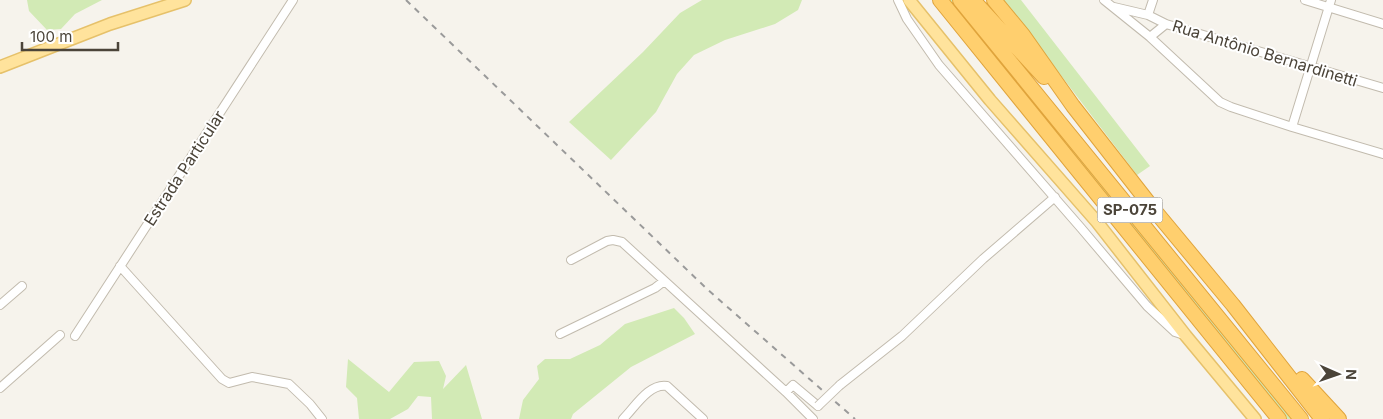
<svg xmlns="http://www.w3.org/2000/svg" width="1383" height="419" viewBox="0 0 1383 419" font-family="Inter,sans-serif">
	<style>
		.green { fill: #d2eab5 }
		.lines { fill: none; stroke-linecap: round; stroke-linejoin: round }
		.minor-casing { stroke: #c2bbae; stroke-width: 10 }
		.primary-casing { stroke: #e6c16a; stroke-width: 14 }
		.motorway-casing { stroke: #e0a43c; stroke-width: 16 }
		.minor { stroke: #fff; stroke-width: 8 }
		.primary { stroke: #ffe39c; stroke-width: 11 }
		.motorway { stroke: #ffcf6e; stroke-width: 14 }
		.rail { stroke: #9a9a9a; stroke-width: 2; stroke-dasharray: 6 6; stroke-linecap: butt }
		.minor-bridge-casing { stroke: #c2bbae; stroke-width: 10; stroke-linecap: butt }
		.minor-bridge { stroke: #fff; stroke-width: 8 }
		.labels { text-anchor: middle; stroke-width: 4; stroke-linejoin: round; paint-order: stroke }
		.shield { fill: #fff; stroke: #817c74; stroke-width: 1 }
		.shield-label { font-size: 15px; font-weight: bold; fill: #4b4439 }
		.street-label { font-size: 16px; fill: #4b4439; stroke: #fff }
	</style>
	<rect width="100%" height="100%" fill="#f6f3ec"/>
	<path class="green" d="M 27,0 L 102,0 L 75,14 L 61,29 L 47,30 L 29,11 Z
		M 702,0 L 802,0 L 798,10 L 775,24 L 725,40 L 694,55 L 677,74 L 656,112 L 611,160 L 569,122 L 643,52 L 680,13 Z
		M 945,0 L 954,0 L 1296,419 L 1283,419 Z
		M 1000,0 L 1021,0 L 1150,166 L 1137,175 L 1050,61 Z
		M 674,308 L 684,318 L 695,334 L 631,367 L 573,414 L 571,419 L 519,419 L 523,400 L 539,379 L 537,366 L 545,359 L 570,359 L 600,345 L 625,324 Z
		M 348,359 L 389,392 L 414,362 L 439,361 L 446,376 L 443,389 L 466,365 L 482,419 L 432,419 L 431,397 L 418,396 L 408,409 L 390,419 L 359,419 L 357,398 L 346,387 Z"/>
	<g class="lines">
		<g class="minor-casing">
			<path id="minor" d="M 898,0 L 907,19 L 939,65 L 1081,228 L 1147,306 L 1175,332 L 1184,335
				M 1104,0 L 1150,37 L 1220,102 L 1231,107 L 1292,127 L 1383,154
				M 1305,0 L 1383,24
				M 1114,7 L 1148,15 L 1166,24 L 1383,88
				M 1148,15 L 1153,0
				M 1150,37 L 1166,24
				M 1292,127 L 1331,0
				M 571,260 L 607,241 L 613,240 L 622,242 L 786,392 L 813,419
				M 120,266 L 222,379 L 229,383 L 252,377 L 289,384 L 310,404 L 322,419
				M 0,305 L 22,286
				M 560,334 L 655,288 L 664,281
				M 75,336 L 293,0
				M 840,385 L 902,336 L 983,259 L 1055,197
				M 0,388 L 60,335
				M 786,392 L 793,385 L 818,406
				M 623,419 C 635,407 649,383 667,386 L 703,419"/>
		</g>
		<g class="primary-casing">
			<path id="primary" d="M 909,0 L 990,100 L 1097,222 L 1186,336 L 1255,419
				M 0,67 L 110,24 L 185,0"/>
		</g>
		<g class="motorway-casing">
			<path id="motorway" d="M 940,0 L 1279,419
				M 960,0 L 1301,419
				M 973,0 L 1044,77
				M 994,0 L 1023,35 L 1073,106 L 1155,211 L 1233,305 L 1322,419
				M 1302,379 L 1339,419"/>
		</g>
		<use href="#minor" class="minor"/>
		<use href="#primary" class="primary"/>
		<use href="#motorway" class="motorway"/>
		<path class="rail" d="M 406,0 L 707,289 L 855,419"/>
		<g class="minor-bridge-casing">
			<path id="minor-bridge" d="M 818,406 L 840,385"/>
		</g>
		<use href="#minor-bridge" class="minor-bridge"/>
	</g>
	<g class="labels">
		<rect class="shield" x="1097.5" y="197.5" width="65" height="25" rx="4"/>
		<g class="shield-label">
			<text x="1130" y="215">SP-075</text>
		</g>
		<g class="street-label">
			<text transform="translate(1265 53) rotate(17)" y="6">Rua Antônio Bernardinetti</text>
			<text transform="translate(184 168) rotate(-57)" y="6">Estrada Particular</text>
		</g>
	</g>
	<g transform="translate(1338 374) rotate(92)" stroke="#ffffff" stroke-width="4" paint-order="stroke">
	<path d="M0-4L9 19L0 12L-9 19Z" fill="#4b4439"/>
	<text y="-8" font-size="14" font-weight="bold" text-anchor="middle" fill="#4b4439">N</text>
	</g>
	<path d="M22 42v8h96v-8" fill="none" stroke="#4b4439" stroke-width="2.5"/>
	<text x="30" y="42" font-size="15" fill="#4b4439" stroke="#ffffff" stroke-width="4" paint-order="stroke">100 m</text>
</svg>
